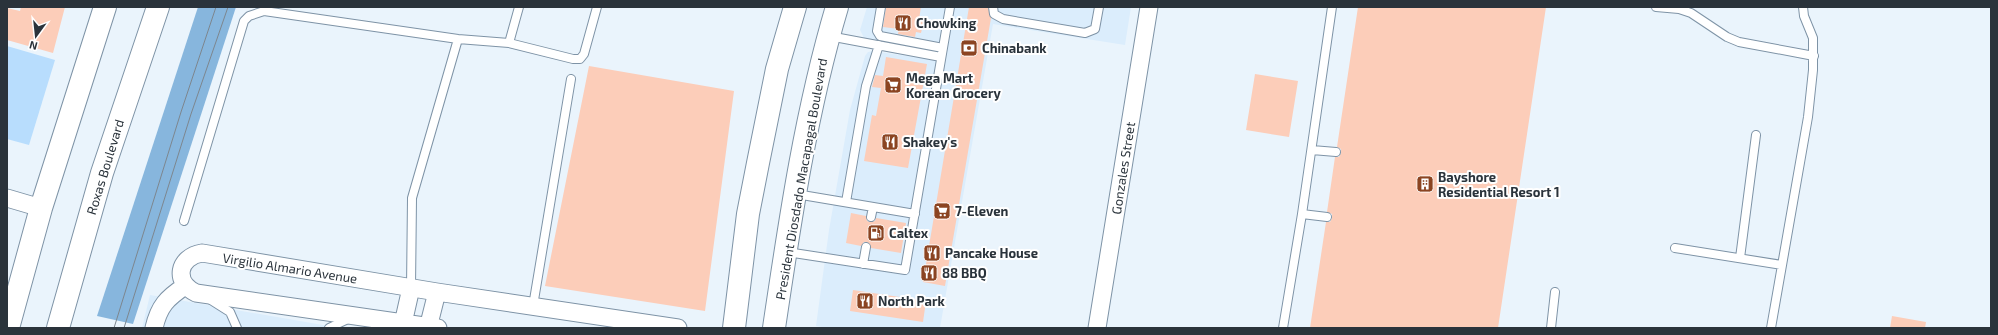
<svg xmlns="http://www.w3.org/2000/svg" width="1998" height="335" viewBox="0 0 1998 335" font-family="'Exo 2',sans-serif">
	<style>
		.built { fill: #dbedfc }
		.green { fill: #b8ddfd }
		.water { fill: #87b6dd }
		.building { fill: #fccdb9 }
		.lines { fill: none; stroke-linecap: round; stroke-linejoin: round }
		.lane-casing { stroke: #7e93a6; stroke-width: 10 }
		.street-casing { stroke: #7e93a6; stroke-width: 19 }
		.secondary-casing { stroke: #7e93a6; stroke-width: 24 }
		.highway-casing { stroke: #7e93a6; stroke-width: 24 }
		.lane { stroke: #fff; stroke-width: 8 }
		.street { stroke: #fff; stroke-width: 17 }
		.secondary { stroke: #fff; stroke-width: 22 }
		.highway { stroke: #fff; stroke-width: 22 }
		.tram { stroke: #7d868e; stroke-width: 1 }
		.labels { text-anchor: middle; stroke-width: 4; stroke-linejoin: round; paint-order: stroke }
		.poi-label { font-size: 13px; font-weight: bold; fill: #2a333b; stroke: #fff; text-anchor: start }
		.street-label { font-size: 13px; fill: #2a333b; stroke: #fff }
	</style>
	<rect width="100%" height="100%" fill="#eaf4fc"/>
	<path class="built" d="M 867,7 L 1131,7 L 1125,45 L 993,24 L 940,328 L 828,328 L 816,326 L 829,230 L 850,110 L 865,56 L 868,52 L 873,51 L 934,60 L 935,51 L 864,38 L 860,30 Z
		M 150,295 L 340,328 L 142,328 Z"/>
	<path class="green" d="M 7,46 L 55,60 L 29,145 L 7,139 Z"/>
	<path class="water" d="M 198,7 L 236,7 L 133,324 L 97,316 Z"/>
	<path class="building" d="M 21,7 L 65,7 L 53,53 L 7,40 L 7,8 L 20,11 Z
		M 886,7 L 921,7 L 919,19 L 924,20 L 921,33 L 916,32 L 915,37 L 898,34 L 899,29 L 883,27 Z
		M 969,7 L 988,7 L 991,18 L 945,286 L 923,282 Z
		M 1358,7 L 1546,7 L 1498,328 L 1310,328 L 1326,222 L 1330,222 L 1332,218 L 1332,214 L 1327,212 L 1335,157 L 1339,157 L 1341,153 L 1341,149 L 1337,147 Z
		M 886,57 L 927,64 L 908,168 L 864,161 L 872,115 L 876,116 L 881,88 L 872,87 L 875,75 L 883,76 Z
		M 589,66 L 734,91 L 705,311 L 545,286 Z
		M 1255,74 L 1298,81 L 1289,137 L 1246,130 Z
		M 851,213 L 866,216 L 867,221 L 870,222 L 875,221 L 876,218 L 906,223 L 901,253 L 871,248 L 867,242 L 864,242 L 861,246 L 846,243 Z
		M 853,290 L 926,301 L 923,322 L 850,311 Z
		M 1892,316 L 1926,322 L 1925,328 L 1890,328 Z"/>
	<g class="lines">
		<g class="lane-casing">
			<path id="lane" d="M 881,7 L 877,31 L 880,36 L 943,48
				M 993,7 L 994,14 L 1003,19 L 1085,33 L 1095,29 L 1099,7
				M 1656,7 L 1679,9 L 1691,13 L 1727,37 L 1739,42 L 1814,56
				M 829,36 L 941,57
				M 509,43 L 519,7
				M 1312,150 L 1336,152
				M 796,194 L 915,214
				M 846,202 L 866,86 L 879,45
				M 1302,214 L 1327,217
				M 871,217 L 873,207
				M 184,221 L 244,21 L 249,16 L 264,11 L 458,39 L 509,43 L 573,59 L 580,59 L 584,54 L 597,7
				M 1675,248 L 1782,265
				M 787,252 L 905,270 L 950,7
				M 1740,258 L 1756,135
				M 863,264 L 866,247
				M 411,288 L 412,198 L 458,39
				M 211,300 L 230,312 L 237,328
				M 533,306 L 571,79
				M 329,328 L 348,319
				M 1283,328 L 1302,214 L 1332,7
				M 1551,328 L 1555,292
				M 1771,328 L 1808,117 L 1813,70 L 1813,38 L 1804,16 L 1803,7"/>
		</g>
		<g class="street-casing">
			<path id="street" d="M 7,198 L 41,208
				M 154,328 C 159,306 167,298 185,286
				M 402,328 L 411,288
				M 428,328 L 437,292
				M 438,328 L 196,293 C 173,282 178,257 202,253 L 437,292 L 678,328
				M 1097,328 L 1149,7"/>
		</g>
		<g class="secondary-casing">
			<path id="secondary" d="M 734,328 L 748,214 L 758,163 L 777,69 L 795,7
				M 774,328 C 790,220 806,111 837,7"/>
		</g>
		<g class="highway-casing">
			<path id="highway" d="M 8,328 L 41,208 L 105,7
				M 58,328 L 102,173 L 158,7"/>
		</g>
		<use href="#lane" class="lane"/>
		<use href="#street" class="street"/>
		<use href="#secondary" class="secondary"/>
		<use href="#highway" class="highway"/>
		<path class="tram" d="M 114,328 L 181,112 L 216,7
			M 124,328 L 191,114 L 228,7"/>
	</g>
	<defs>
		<g id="restaurant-square" transform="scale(0.9)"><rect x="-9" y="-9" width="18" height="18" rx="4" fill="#8b4421" stroke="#fff"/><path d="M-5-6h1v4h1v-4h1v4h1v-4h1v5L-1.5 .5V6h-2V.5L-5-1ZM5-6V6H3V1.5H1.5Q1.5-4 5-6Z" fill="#fff"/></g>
		<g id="bank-square" transform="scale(0.9)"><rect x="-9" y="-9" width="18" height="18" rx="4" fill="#8b4421" stroke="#fff"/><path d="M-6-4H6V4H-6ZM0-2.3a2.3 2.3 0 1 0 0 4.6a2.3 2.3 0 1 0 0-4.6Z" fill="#fff"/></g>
		<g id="supermarket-square" transform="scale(0.9)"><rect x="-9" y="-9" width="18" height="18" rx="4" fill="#8b4421" stroke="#fff"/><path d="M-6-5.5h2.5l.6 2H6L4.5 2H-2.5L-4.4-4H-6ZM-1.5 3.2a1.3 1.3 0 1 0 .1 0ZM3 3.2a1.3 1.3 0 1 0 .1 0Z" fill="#fff"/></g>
		<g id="building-square" transform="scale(0.9)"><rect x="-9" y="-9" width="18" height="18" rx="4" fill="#8b4421" stroke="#fff"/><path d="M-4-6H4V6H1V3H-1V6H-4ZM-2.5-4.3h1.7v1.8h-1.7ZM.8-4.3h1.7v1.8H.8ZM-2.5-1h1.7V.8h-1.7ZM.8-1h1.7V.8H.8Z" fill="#fff"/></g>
		<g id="fuel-square" transform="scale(0.9)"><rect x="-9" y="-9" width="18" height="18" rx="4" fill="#8b4421" stroke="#fff"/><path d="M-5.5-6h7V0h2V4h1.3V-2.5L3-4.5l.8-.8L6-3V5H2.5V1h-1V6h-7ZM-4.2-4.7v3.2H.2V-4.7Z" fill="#fff"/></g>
	</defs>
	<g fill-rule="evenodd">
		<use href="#restaurant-square" x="903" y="23"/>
		<use href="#bank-square" x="969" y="48"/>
		<use href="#supermarket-square" x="893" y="85"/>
		<use href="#restaurant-square" x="890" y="142"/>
		<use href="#building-square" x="1425" y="184"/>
		<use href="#supermarket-square" x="942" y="211"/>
		<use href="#fuel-square" x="876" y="233"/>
		<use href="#restaurant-square" x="932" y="253"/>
		<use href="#restaurant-square" x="929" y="273"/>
		<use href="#restaurant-square" x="865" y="301"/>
	</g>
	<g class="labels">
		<g class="poi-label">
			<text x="916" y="28">Chowking</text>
			<text x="982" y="53">Chinabank</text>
			<text x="906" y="83">Mega Mart<tspan x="906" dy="15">Korean Grocery</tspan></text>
			<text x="903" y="147">Shakey's</text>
			<text x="1438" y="182">Bayshore<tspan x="1438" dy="15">Residential Resort 1</tspan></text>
			<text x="955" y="216">7-Eleven</text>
			<text x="889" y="238">Caltex</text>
			<text x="945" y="258">Pancake House</text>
			<text x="942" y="278">88 BBQ</text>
			<text x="878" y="306">North Park</text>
		</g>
		<g class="street-label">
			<text transform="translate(105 167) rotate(-73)" y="5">Roxas Boulevard</text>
			<text transform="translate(1123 168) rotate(-81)" y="5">Gonzales Street</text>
			<text transform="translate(801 179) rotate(-80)" y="5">President Diosdado Macapagal Boulevard</text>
			<text transform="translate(290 268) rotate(9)" y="5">Virgilio Almario Avenue</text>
		</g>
	</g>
	<rect width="1998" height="335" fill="none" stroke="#2a333b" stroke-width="16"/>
	<g transform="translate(36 36) rotate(195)" stroke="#ffffff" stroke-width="3" paint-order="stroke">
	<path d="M0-3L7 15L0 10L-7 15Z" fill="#2a333b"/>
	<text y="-6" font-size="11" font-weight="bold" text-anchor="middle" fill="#2a333b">N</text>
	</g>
</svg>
